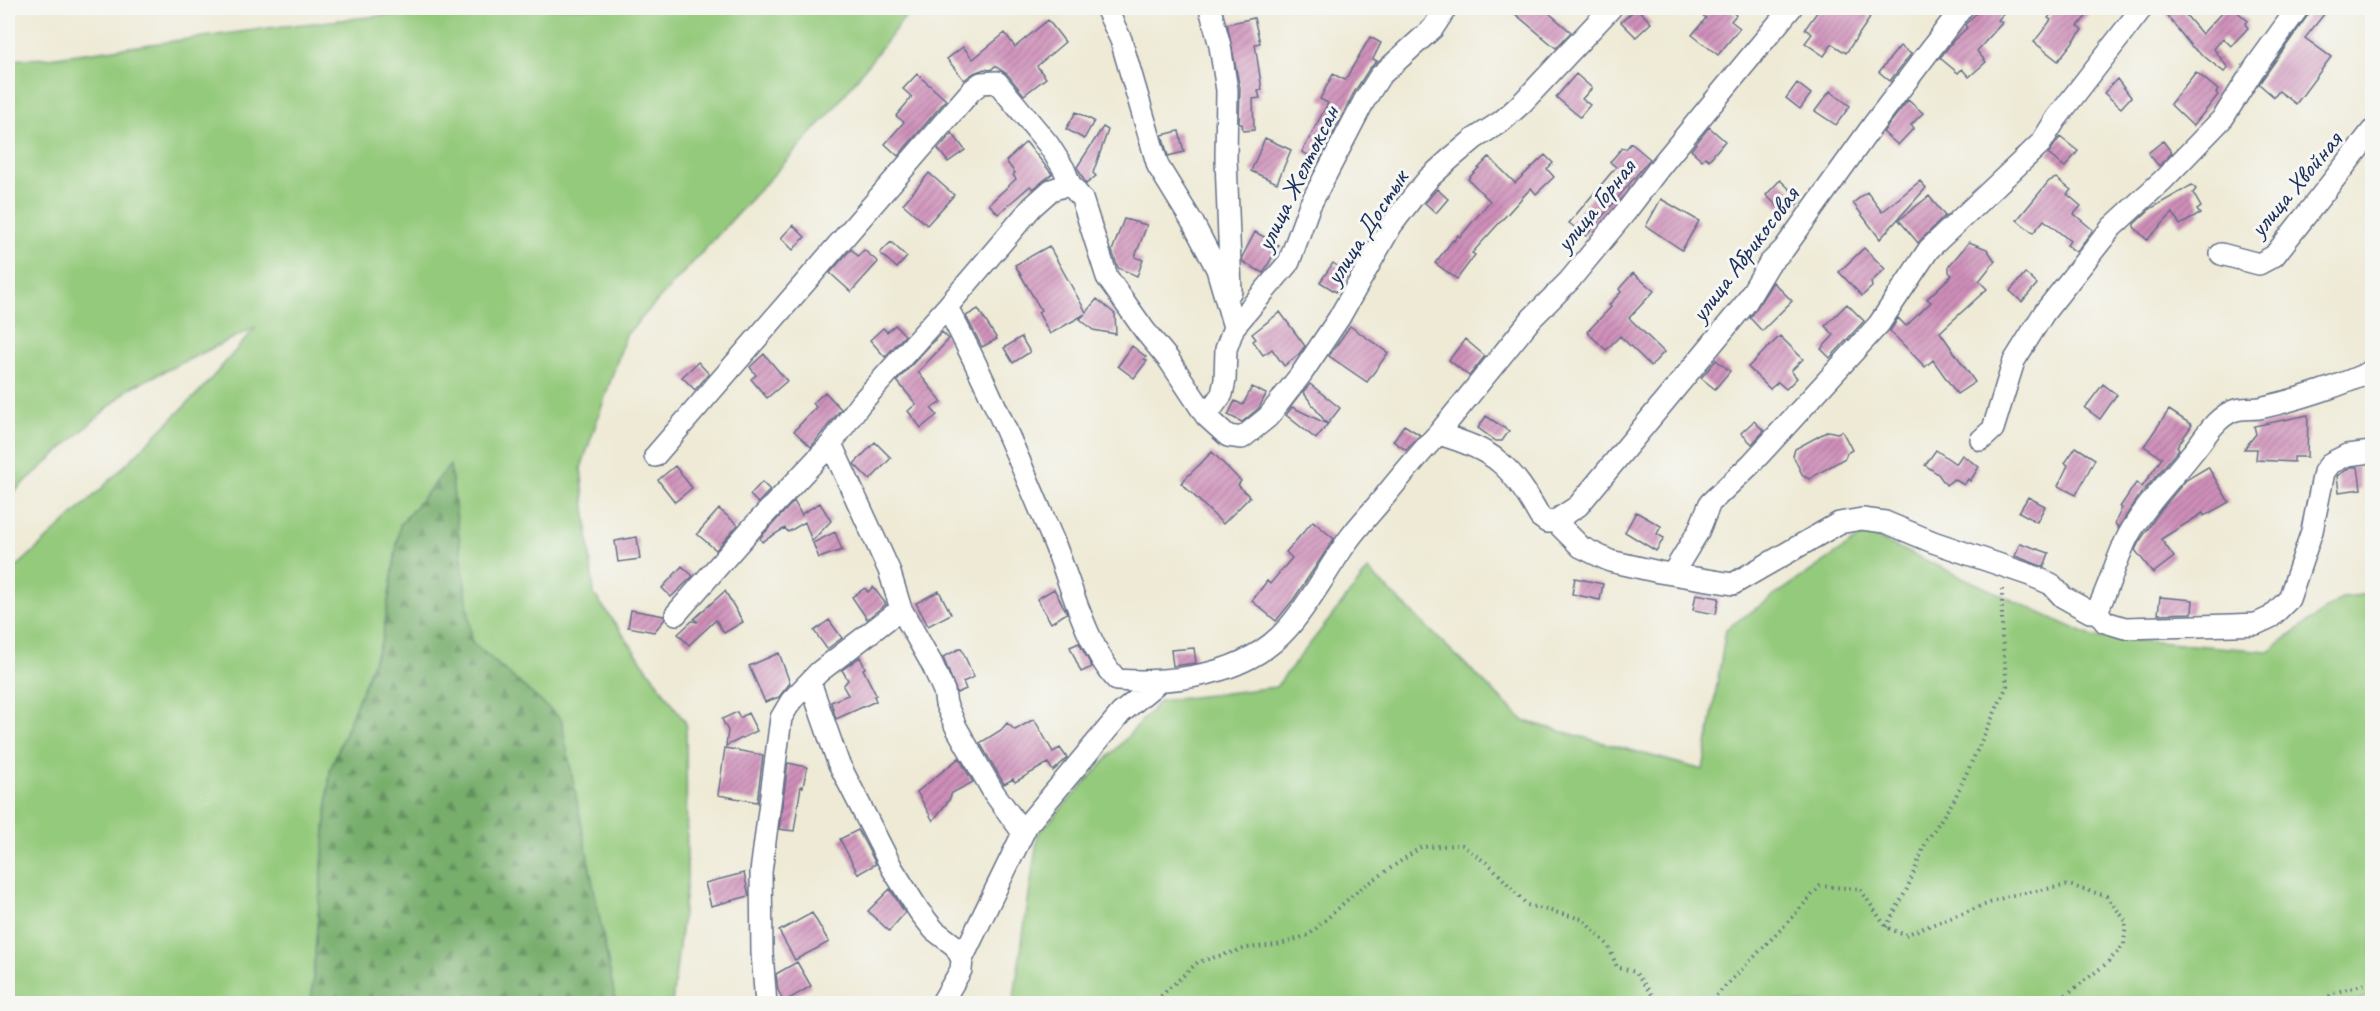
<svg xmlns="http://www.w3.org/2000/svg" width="2380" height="1011" viewBox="0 0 2380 1011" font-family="Caveat,sans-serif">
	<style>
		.green { fill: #94ca7c; stroke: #587c6d; stroke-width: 1.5 }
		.forest { fill: url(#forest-firs); stroke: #496e65; stroke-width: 1.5 }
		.building { fill: url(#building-hatch) }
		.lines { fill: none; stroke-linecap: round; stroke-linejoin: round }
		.street-casing { stroke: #657088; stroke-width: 24 }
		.path { stroke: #657088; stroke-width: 4; stroke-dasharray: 1.5 4.5; stroke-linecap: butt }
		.street { stroke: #fff; stroke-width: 21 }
		.labels { text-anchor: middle; stroke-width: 6; stroke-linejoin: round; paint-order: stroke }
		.street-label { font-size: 26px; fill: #1b2f5e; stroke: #f6f6f2 }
	</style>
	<defs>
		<pattern id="forest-firs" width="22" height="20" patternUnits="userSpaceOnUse" patternTransform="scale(1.5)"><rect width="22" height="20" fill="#77ae6c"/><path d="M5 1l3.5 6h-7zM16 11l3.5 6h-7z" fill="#618e5c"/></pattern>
		<pattern id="building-hatch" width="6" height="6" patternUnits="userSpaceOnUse" patternTransform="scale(1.5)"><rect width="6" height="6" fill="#cf8fb9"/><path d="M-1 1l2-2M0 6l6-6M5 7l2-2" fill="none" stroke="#a7759a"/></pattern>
	</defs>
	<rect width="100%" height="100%" fill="#f6f6f2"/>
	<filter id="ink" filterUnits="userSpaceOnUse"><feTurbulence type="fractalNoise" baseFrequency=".0167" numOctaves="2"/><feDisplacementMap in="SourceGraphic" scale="12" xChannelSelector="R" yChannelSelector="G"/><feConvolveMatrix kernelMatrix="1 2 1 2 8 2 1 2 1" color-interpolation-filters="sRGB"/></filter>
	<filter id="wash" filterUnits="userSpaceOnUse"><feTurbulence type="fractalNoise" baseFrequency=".008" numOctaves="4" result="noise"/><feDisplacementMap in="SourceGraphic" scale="24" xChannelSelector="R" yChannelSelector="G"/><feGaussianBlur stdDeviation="1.35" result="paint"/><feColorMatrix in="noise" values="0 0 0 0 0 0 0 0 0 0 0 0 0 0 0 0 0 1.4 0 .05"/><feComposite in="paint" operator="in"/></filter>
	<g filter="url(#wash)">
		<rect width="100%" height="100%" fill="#eeead5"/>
		<path class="green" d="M 453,8 L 912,8 L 831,112 L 626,335 L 581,468 L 594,594 L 686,723 L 687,881 L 672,1003 L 616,1003 L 561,720 L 472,642 L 450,466 L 400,525 L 382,640 L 330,770 L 311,1003 L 8,1003 L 8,575 L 99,491 L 203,388 L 256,327 L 130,388 L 8,497 L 8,60 L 49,58 L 276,27 Z
			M 1866,533 L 2093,637 L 2268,651 L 2343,597 L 2372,594 L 2372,995 L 2352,1003 L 1013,1004 L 1038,834 L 1160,701 L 1276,687 L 1368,570 L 1524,721 L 1703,770 L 1726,629 Z"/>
		<path class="forest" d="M 450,465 L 472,642 L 561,719 L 616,1003 L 311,1003 L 330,770 L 382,640 L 400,525 Z"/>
		<g id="blocks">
			<path class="building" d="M 1508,8 L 1543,8 L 1571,32 L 1556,48 Z
				M 1637,8 L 1651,23 L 1636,37 L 1621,22 Z
				M 1693,8 L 1727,8 L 1736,15 L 1731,21 L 1740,28 L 1718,55 L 1692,35 L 1706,18 Z
				M 1820,8 L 1862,8 L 1870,18 L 1846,53 L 1832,44 L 1824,56 L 1805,43 L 1812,34 L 1805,29 Z
				M 1981,8 L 1995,8 L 2003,14 L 1998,20 L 2002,23 L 1977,51 L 1986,62 L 1969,77 L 1962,69 L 1958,73 L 1940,58 L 1953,41 L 1967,28 L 1965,25 Z
				M 2056,8 L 2093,8 L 2078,26 L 2082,30 L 2058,61 L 2034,42 L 2051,20 L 2048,18 Z
				M 2161,8 L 2180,8 L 2202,34 L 2226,8 L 2233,8 L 2248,21 L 2245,24 L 2248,28 L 2231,46 L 2223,38 L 2214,49 L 2228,68 L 2224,72 L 2191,46 Z
				M 2310,8 L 2329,8 L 2305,38 L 2331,57 L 2296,104 L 2279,91 L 2274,97 L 2259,84 L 2308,15 Z
				M 1254,18 L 1260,43 L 1255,44 L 1262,90 L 1258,91 L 1260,98 L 1253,99 L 1254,130 L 1243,131 L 1242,124 L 1239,124 L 1240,88 L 1227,24 Z
				M 1048,20 L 1065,42 L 1037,66 L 1046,78 L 1024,95 L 1007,74 L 995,66 L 991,70 L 984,69 L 974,73 L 964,80 L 947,59 L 963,47 L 973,59 L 1005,33 L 1015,47 Z
				M 1370,37 L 1381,43 L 1373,59 L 1377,61 L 1369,69 L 1353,94 L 1319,161 L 1302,152 L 1328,103 L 1320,99 L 1333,74 L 1345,80 Z
				M 1900,46 L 1911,54 L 1890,81 L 1879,72 Z
				M 2196,72 L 2218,90 L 2216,93 L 2218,95 L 2193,126 L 2170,104 Z
				M 917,74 L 946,100 L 898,156 L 885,144 L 904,122 L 896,116 L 912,97 L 903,89 Z
				M 1576,74 L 1592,88 L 1582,99 L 1590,105 L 1580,117 L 1556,97 Z
				M 2117,79 L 2131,97 L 2121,108 L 2104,93 Z
				M 1797,83 L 1811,94 L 1800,109 L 1786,98 Z
				M 1830,91 L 1850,106 L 1836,125 L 1815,111 Z
				M 1908,100 L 1923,113 L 1911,125 L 1914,128 L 1898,145 L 1883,132 Z
				M 1076,112 L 1094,121 L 1084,139 L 1066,129 Z
				M 1103,127 L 1108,130 L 1093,173 L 1096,176 L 1086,184 L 1077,167 Z
				M 1709,127 L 1725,141 L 1709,160 L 1705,157 L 1702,160 L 1691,150 Z
				M 1179,131 L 1184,152 L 1168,156 L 1162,135 Z
				M 952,133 L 965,150 L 948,162 L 938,149 Z
				M 2060,137 L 2078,151 L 2065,167 L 2048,154 Z
				M 1265,138 L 1291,150 L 1277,183 L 1251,171 Z
				M 2163,141 L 2172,153 L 2159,166 L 2148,153 Z
				M 1026,142 L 1052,174 L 1033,189 L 1030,186 L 998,214 L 989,204 L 1016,179 L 1013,175 L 1015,173 L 1006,161 Z
				M 1631,143 L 1650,159 L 1586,236 L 1569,223 L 1616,167 L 1610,162 L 1622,148 L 1626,149 Z
				M 1545,155 L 1553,163 L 1547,169 L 1554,177 L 1536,194 L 1531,188 L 1472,253 L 1475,255 L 1457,279 L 1435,263 L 1453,240 L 1454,241 L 1458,235 L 1460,237 L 1490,201 L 1468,179 L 1489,157 L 1515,183 Z
				M 929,173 L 954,195 L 927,225 L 903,204 Z
				M 2056,178 L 2071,190 L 2067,194 L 2081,206 L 2074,214 L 2093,230 L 2076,252 L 2067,245 L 2070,241 L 2044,220 L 2033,233 L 2017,220 L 2049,181 Z
				M 1780,180 L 1801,200 L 1786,215 L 1766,195 Z
				M 1920,181 L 1926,188 L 1880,239 L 1853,203 L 1867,192 L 1882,212 Z
				M 2192,185 L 2196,189 L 2193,193 L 2201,207 L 2197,210 L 2200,214 L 2180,225 L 2173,213 L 2147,240 L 2134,227 L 2134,224 L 2150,209 Z
				M 1437,189 L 1448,199 L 1436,213 L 1425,203 Z
				M 1929,196 L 1945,216 L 1918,243 L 1899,220 Z
				M 1661,199 L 1699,221 L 1682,250 L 1646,226 Z
				M 1124,219 L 1147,225 L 1135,257 L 1143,260 L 1137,276 L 1118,268 L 1112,251 Z
				M 793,225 L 805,237 L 793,250 L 781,238 Z
				M 1255,232 L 1279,245 L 1263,273 L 1243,262 L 1242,257 Z
				M 891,242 L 907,257 L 897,268 L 880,253 Z
				M 1969,242 L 1987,249 L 1995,261 L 1979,281 L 1987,289 L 1940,332 L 1975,382 L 1957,394 L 1933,360 L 1925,367 L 1890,331 L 1898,318 L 1906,326 L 1931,302 L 1927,299 L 1952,275 L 1949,272 L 1949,266 Z
				M 1049,246 L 1086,312 L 1097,299 L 1115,314 L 1116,334 L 1093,330 L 1080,319 L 1085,314 L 1050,334 L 1038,312 L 1041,310 L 1015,265 Z
				M 1864,248 L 1885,269 L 1871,282 L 1872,287 L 1862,296 L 1839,272 Z
				M 851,249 L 858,256 L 864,250 L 878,262 L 851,292 L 830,273 Z
				M 1333,263 L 1349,274 L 1336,292 L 1320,282 Z
				M 1633,273 L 1654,291 L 1629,318 L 1664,352 L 1651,366 L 1620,336 L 1606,350 L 1587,332 L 1611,307 L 1609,305 L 1621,292 L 1619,289 Z
				M 2025,273 L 2037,284 L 2022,302 L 2010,291 Z
				M 1773,282 L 1792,301 L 1762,331 L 1750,318 Z
				M 1847,304 L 1864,321 L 1830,358 L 1821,349 L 1834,335 L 1825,326 Z
				M 978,309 L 997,339 L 982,347 L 966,316 Z
				M 1280,312 L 1305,346 L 1299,354 L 1284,366 L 1272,349 L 1263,355 L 1253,341 L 1256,339 L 1252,334 Z
				M 895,325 L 905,335 L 885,357 L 870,340 L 883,328 L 887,332 Z
				M 1350,326 L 1388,353 L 1367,382 L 1329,356 Z
				M 942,332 L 949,339 L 918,372 L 942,402 L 931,408 L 937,415 L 921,428 L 908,411 L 916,404 L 897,381 Z
				M 1780,336 L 1803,359 L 1791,371 L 1797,378 L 1786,389 L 1778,382 L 1770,389 L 1748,367 Z
				M 1021,337 L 1030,352 L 1013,363 L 1004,348 Z
				M 1465,339 L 1485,356 L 1469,376 L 1449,360 Z
				M 1132,346 L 1146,357 L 1144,359 L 1147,361 L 1134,378 L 1118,366 Z
				M 764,354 L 787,381 L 767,398 L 751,379 L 756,375 L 750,367 Z
				M 1716,360 L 1730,371 L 1715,389 L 1701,378 Z
				M 698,362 L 709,374 L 695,390 L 682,377 Z
				M 1310,384 L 1340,408 L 1316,439 L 1286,415 L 1292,407 L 1327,424 L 1303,392 Z
				M 2103,384 L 2117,395 L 2100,419 L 2085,408 Z
				M 1252,387 L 1266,394 L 1259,408 L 1242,422 L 1228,415 L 1235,401 L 1243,405 Z
				M 825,392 L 841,409 L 811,447 L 794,431 L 816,407 L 813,403 Z
				M 2169,410 L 2192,425 L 2177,447 L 2179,449 L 2140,495 L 2118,528 L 2115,523 L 2122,508 L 2120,507 L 2136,483 L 2142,487 L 2162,458 L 2144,446 Z
				M 2308,415 L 2307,457 L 2294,457 L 2294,462 L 2256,460 L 2257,449 L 2244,449 L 2256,434 L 2254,426 Z
				M 1486,416 L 1509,431 L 1502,441 L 1496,441 L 1478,428 Z
				M 1754,421 L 1764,431 L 1752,444 L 1741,433 Z
				M 1404,425 L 1420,435 L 1406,450 L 1393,441 Z
				M 1828,431 L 1837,433 L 1842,431 L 1852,450 L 1847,453 L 1845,458 L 1809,479 L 1803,476 L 1793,456 L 1795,449 Z
				M 875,442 L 891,458 L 870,480 L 854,464 Z
				M 2076,447 L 2095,459 L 2076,495 L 2058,486 L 2068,465 L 2065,463 Z
				M 1936,450 L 1956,464 L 1962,455 L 1979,467 L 1970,481 L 1968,479 L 1964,485 L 1954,479 L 1946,485 L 1938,474 L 1925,465 Z
				M 1212,452 L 1241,481 L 1238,485 L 1250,497 L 1223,524 L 1181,483 Z
				M 675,466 L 692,488 L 675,502 L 658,480 Z
				M 2208,467 L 2229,502 L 2204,516 L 2203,513 L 2161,539 L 2174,557 L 2153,573 L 2135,550 L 2139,542 L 2160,511 L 2186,480 Z
				M 2351,467 L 2358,467 L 2361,489 L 2339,492 L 2337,476 Z
				M 762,482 L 770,490 L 758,503 L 750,495 Z
				M 2028,497 L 2045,506 L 2037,522 L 2019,512 Z
				M 794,501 L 802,516 L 801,514 L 820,503 L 831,521 L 812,541 L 805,522 L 788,532 L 785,528 L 762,542 L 760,538 Z
				M 719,509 L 738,525 L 716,550 L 697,534 Z
				M 1636,512 L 1661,526 L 1657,534 L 1664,538 L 1656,551 L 1625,532 Z
				M 1313,521 L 1334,539 L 1293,600 L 1276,621 L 1252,601 L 1267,581 L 1270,584 L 1292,558 L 1286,552 Z
				M 835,532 L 842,550 L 819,558 L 813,543 Z
				M 637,537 L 640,559 L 618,562 L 615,541 Z
				M 2020,543 L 2049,553 L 2044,567 L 2015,556 Z
				M 682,566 L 693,576 L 671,597 L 662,588 Z
				M 1575,578 L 1603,584 L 1600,600 L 1572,594 Z
				M 873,587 L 886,604 L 867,619 L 852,597 L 865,588 L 868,592 Z
				M 1054,589 L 1067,613 L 1051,623 L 1037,599 Z
				M 725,591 L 743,622 L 724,633 L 716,620 L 689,645 L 678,634 L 692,621 L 698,622 L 694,619 Z
				M 939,591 L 951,614 L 928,626 L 916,603 Z
				M 1696,594 L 1719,598 L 1716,614 L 1693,610 Z
				M 2160,597 L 2193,600 L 2192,613 L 2158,614 Z
				M 631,610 L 664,616 L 665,619 L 654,632 L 628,627 Z
				M 829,620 L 842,638 L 827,649 L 814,631 Z
				M 1079,643 L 1092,667 L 1081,672 L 1070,647 Z
				M 961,648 L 974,677 L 963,682 L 966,689 L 957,693 L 943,657 Z
				M 1194,648 L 1196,663 L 1173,666 L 1171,650 Z
				M 779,653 L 790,683 L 779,697 L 765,702 L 749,666 Z
				M 860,657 L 865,668 L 863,669 L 876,695 L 874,696 L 876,701 L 836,719 L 831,702 L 848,695 L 843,686 L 848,680 L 842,670 Z
				M 737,712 L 740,718 L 748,713 L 757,731 L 726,746 L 728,731 L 722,719 Z
				M 1034,719 L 1053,752 L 1060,748 L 1067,758 L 1053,771 L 1048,763 L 1015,782 L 1013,779 L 1004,784 L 980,743 L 1001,730 L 1007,723 L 1015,730 Z
				M 725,748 L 763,755 L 757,802 L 718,795 Z
				M 959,758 L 973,782 L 952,793 L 949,800 L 933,821 L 917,792 Z
				M 788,763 L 807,767 L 803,787 L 801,786 L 794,831 L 779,829 Z
				M 858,830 L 876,864 L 858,874 L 840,839 Z
				M 744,873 L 749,896 L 711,906 L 705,883 Z
				M 890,889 L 905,913 L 889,931 L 868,911 Z
				M 812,913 L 829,942 L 795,960 L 779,931 Z
				M 797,962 L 811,986 L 784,1002 L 778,990 L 776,974 Z"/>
		</g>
	</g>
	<g filter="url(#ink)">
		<use href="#blocks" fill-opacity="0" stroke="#657088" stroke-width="1.5"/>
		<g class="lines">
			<g class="street-casing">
				<path id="street" d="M 1106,8 L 1121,40 L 1158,166 L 1193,223 L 1217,269 L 1234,327
					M 1210,8 L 1220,46 L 1227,90 L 1226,159 L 1231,291
					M 2221,254 L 2259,264 L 2274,256 L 2372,131
					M 947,307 C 987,382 1020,462 1053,540 C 1070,581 1087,648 1117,680 C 1175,684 1246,675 1287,629 C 1311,602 1328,568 1349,539 C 1360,524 1373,511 1385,496 C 1402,475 1419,454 1438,434 C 1495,450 1512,466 1540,517 L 1547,522 L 1555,521 L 1581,547 L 1610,561 L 1659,572 L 1733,584 L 1839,523 L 1862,519 L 1885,522 L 1933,542 L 2030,575 L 2051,584 L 2063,597 L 2090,612 L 2097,611
					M 2372,371 C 2343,385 2296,400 2264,407 C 2254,410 2244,407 2233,411 C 2215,418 2204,439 2192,453 C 2171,480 2145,505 2128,536 C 2116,560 2109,587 2097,611 L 2105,622 L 2125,628 L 2233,625 L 2256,624 L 2271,617 L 2289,599 L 2312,531 L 2324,472 L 2331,463 L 2347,455 L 2372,452
					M 1206,416 L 1222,394 L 1225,380 L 1226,349 L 1234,327 L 1289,262 L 1309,207 L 1364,101 L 1380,76 L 1433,28 L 1446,8
					M 1438,434 L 1532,318 L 1569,281 L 1628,209 L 1663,163 L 1791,8
					M 1981,440 L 1993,429 L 2014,361 L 2044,313 L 2112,227 L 2163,180 L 2223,118 L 2254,69 L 2298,8
					M 655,456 L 971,91 L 981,83 L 997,82 L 1048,144 L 1064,169 L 1070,184 L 1082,199 L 1107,277 L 1145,331 L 1169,360 L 1206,416 L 1228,436 L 1242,438 L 1268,417 L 1302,373 L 1339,318 L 1391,226 L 1413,197 L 1429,178 L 1450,159 L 1474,139 L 1502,121 L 1522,103 L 1611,8
					M 1555,521 L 1578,506 L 1745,304 L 1769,264 L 1784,249 L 1873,125 L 1962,8
					M 1673,573 L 1698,532 L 1710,503 L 1751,464 L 1879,324 L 1929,249 L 2041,143 L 2056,119 L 2142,8
					M 901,609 L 932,664 L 944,691 L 946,704 L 956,727 L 994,793 L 1018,826 L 1027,825 L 1121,713 L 1161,680
					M 676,614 L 751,529 L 831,444 L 860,404 L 947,307 L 1032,207 L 1051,190 L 1070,184
					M 810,682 L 838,762 L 892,868 L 919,911 L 934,930 L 955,946 L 962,959 L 961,970 L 941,1004
					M 962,959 L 1027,825
					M 766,1004 L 762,953 L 761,872 L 781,718 L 791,701 L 819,672 L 901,609 L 889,570 L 831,444"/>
			</g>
			<path class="path" d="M 1886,927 L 1907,889 L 1926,842 L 1954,800 L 2007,686 L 2002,637 L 2002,586
				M 1152,1004 L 1198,962 L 1247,948 L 1277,945 L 1309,935 L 1355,893 L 1421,847 L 1462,845 L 1492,867 L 1527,905 L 1582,919 L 1608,945 L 1617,967 L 1635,972 L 1659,1004
				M 1708,1004 L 1787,923 L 1820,886 L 1860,889 L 1886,927 L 1905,935 L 2008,896 L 2069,885 L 2106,896 L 2126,921 L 2124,945 L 2106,964 L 2054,1004
				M 2320,1004 L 2333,993 L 2372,982"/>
			<use href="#street" class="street"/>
		</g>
	</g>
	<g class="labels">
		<g class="street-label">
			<text transform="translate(1297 178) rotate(-64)" y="9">улица Желтоксан</text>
			<text transform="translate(2295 184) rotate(-50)" y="9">улица Хвойная</text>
			<text transform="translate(1595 205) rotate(-51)" y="9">улица Горная</text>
			<text transform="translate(1366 227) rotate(-57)" y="9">улица Достык</text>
			<text transform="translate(1744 254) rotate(-53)" y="9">улица Абрикосовая</text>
		</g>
	</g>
	<rect width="2380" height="1011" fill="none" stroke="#f6f6f2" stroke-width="30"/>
</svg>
